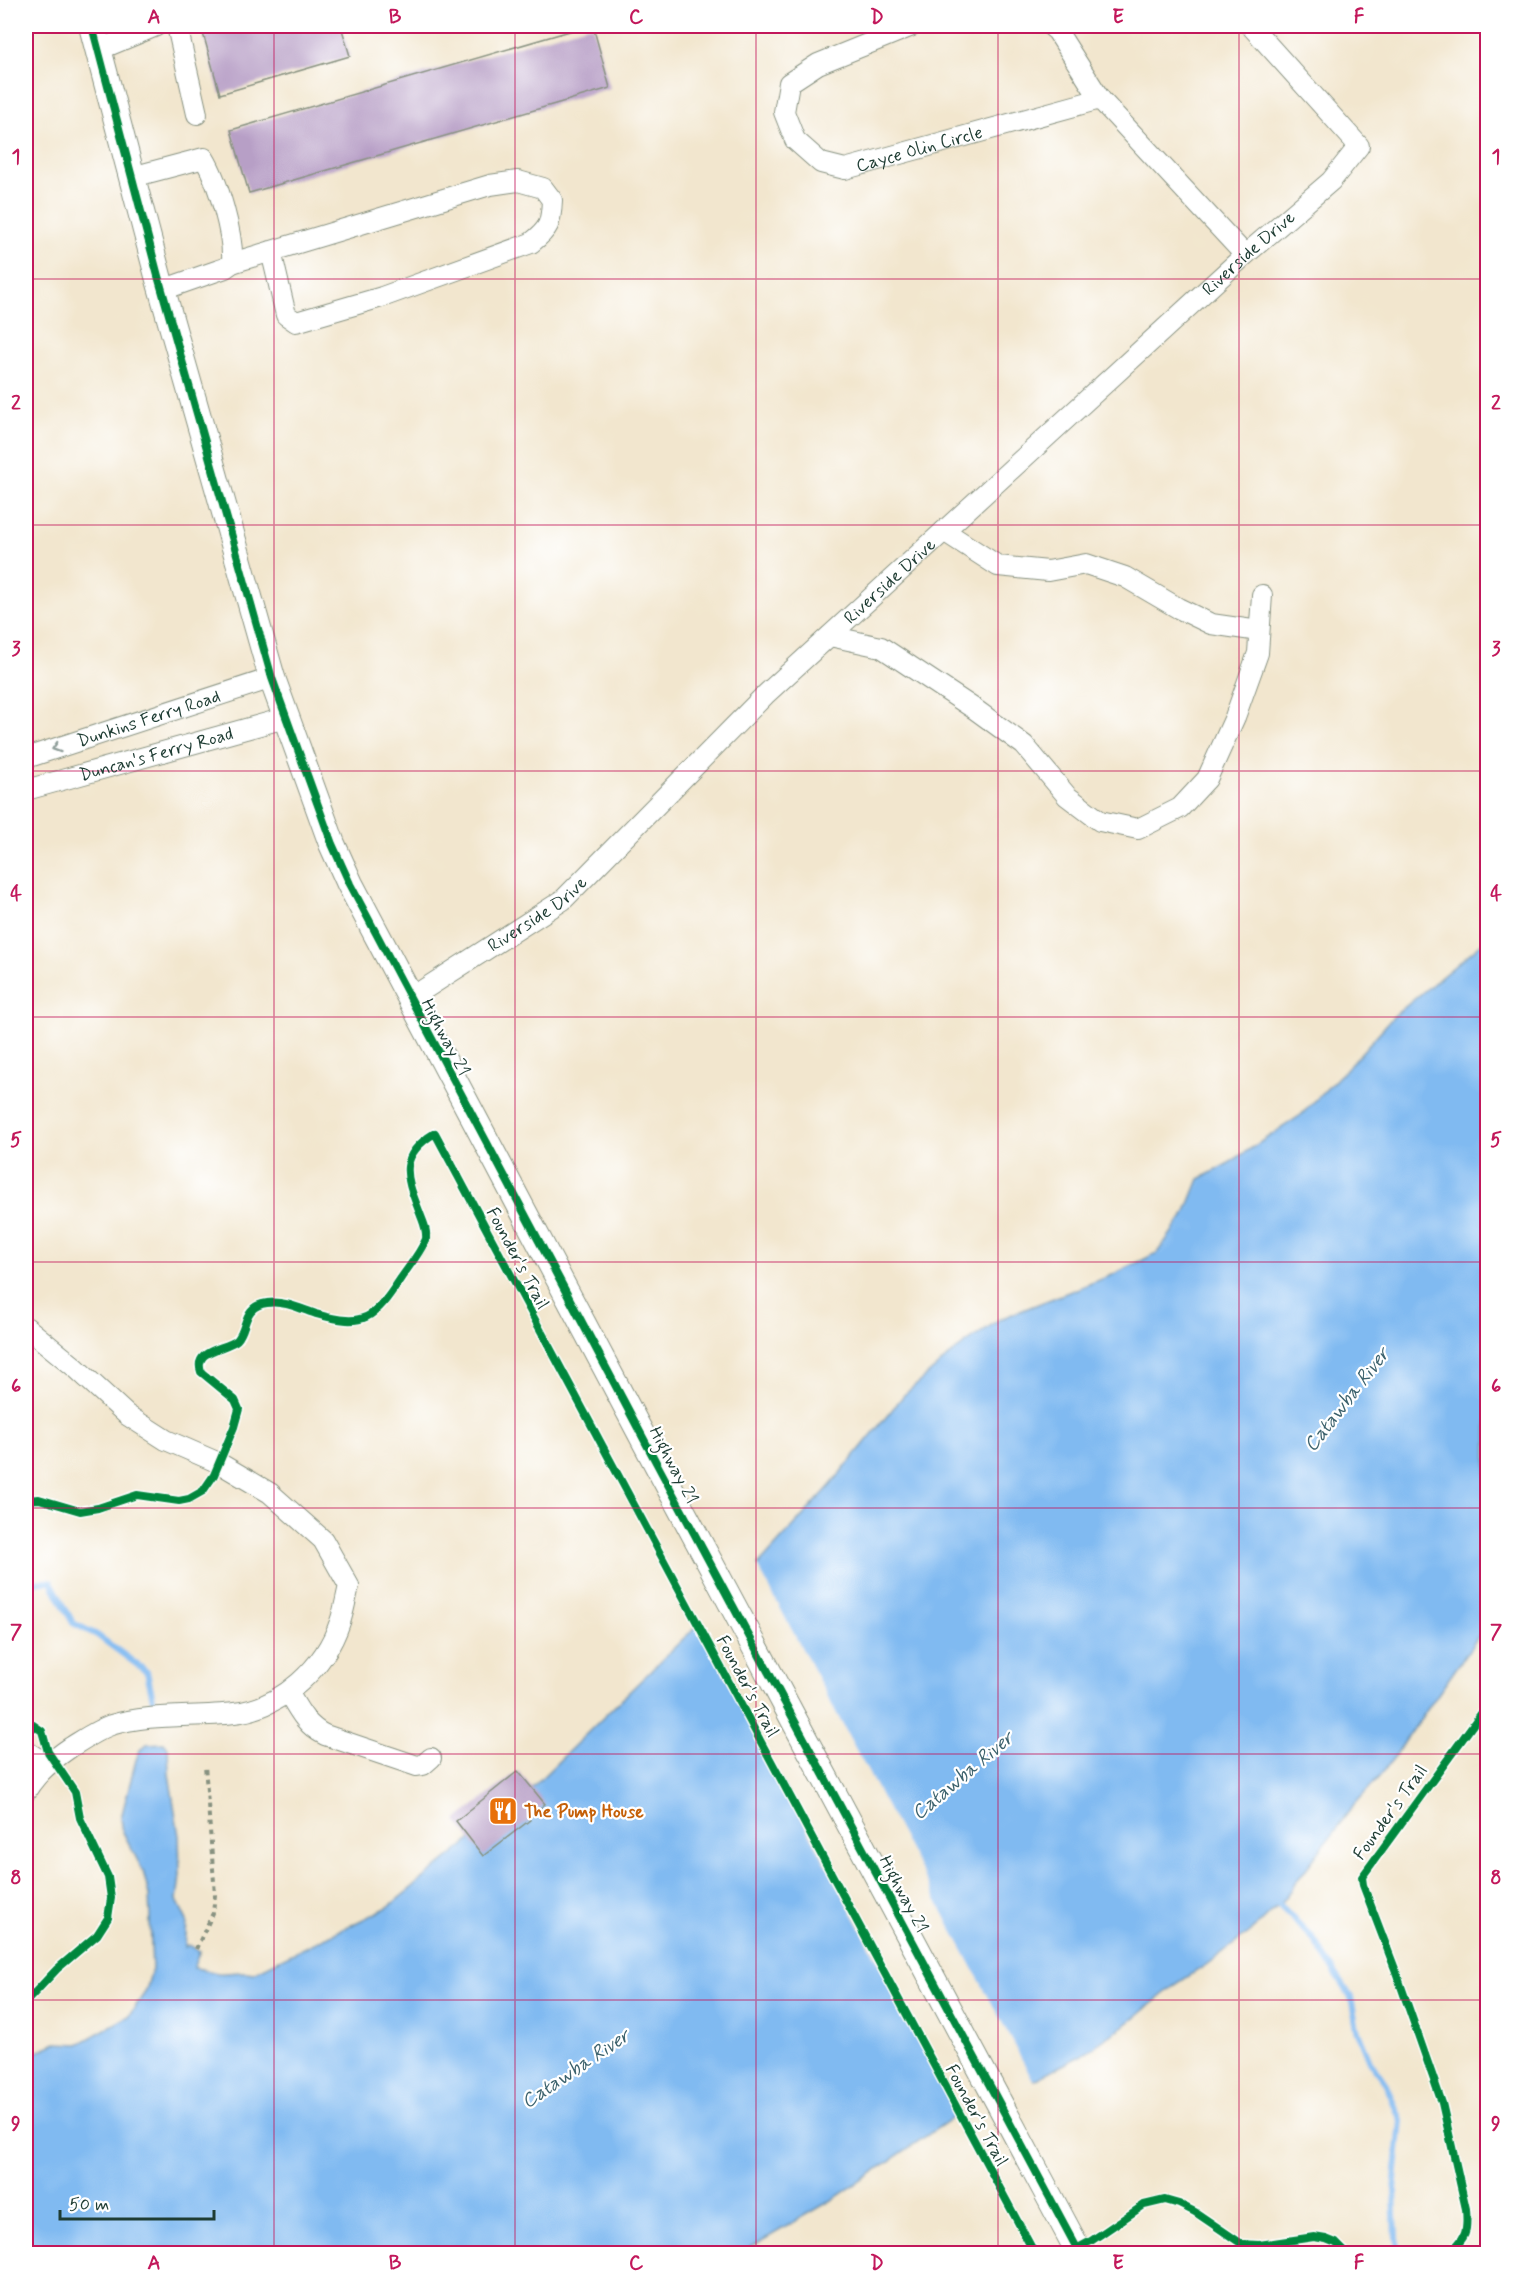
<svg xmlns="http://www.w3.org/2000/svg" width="1513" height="2279" viewBox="0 0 1513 2279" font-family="Mynerve,sans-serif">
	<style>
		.water { fill: #80baf1; stroke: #507c92; stroke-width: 1.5 }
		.pier { fill: #f2e6ce }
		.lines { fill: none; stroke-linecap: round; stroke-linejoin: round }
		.stream { stroke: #80baf1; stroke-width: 6 }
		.building { fill: #b79fc6 }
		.minor-casing { stroke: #889281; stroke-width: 22 }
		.major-casing { stroke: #889281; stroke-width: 28 }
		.path { stroke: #889281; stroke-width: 4; stroke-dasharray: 4.5 4.5; stroke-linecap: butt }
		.minor { stroke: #fff; stroke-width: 20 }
		.major { stroke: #fff; stroke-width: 26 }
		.cycleway-casing { stroke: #fff; stroke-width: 11 }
		.cycleway { stroke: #00873e; stroke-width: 8 }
		.oneway { stroke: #8f9e9a }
		.grid { fill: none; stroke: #c2185b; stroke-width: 1.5; stroke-opacity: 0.55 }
		.labels { text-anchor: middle; stroke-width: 4.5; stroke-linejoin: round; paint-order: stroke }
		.street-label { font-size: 18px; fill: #1f3d34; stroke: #fff }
		.food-label { font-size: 18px; font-weight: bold; fill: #c56008; stroke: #fff; text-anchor: start }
		.water-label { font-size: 20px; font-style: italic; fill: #3c626d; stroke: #fff }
		.neatline { fill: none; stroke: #c2185b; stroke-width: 2 }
		.grid-label { font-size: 20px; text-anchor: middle; font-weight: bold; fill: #c2185b }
	</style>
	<rect width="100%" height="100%" fill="#fff"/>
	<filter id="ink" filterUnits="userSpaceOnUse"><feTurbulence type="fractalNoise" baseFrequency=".0167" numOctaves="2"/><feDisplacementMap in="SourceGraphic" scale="12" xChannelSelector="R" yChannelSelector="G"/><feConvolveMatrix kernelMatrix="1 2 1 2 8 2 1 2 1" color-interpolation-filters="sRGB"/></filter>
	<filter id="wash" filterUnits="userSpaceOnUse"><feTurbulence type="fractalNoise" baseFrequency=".008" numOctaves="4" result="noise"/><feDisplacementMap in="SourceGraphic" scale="24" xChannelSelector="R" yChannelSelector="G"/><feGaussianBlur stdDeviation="1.35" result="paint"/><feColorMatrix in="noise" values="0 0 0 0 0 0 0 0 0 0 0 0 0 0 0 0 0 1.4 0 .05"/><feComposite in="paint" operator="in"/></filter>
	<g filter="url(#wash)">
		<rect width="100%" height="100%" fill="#f2e6ce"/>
		<path class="water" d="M 1487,939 L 1487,1624 L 1385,1770 L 1350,1810 L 1279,1905 L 1254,1929 L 1206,1965 L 1175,1985 L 1124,2026 L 1080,2056 L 1030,2082 L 960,2113 L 832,2200 L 741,2253 L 26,2253 L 26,2057 L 56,2043 L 79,2044 L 129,2016 L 146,1991 L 152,1969 L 149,1895 L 143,1871 L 123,1832 L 121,1818 L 136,1760 L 140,1750 L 147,1744 L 164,1743 L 168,1748 L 169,1774 L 179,1836 L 180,1876 L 177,1900 L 187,1921 L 185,1947 L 189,1945 L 200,1951 L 193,1968 C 202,1968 210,1972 218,1973 C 230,1974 241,1970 253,1973 L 388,1907 L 514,1805 L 684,1638 L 724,1603 L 830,1486 L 904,1395 L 954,1352 L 1000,1319 L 1112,1275 L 1157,1253 L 1185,1214 L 1199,1179 L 1229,1163 L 1301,1115 L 1352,1063 L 1394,1016 Z"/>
		<path class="pier" d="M 756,1563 L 1034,2082 L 961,2116 L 697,1623 L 722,1601 Z"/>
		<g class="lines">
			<path class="stream" d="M 26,1582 L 51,1582 L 73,1623 L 97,1635 L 147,1672 L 153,1699
				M 1279,1905 L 1312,1937 L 1351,1997 L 1357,2029 L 1370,2061 L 1386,2084 L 1401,2121 L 1394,2190 L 1396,2239 L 1400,2254"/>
		</g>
		<g id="blocks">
			<path class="building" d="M 201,26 L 341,26 L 350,56 L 220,94 Z
				M 587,26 L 593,26 L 610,88 L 249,193 L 231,130 Z
				M 518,1771 L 545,1804 L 528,1818 L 530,1820 L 483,1856 L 456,1821 Z"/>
		</g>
	</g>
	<g filter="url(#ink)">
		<use href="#blocks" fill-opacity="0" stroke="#889281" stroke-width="1.5"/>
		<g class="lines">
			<g class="minor-casing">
				<g id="minor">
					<path d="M 177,26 L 197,114"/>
					<path id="s1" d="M 912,26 L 818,64 L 789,83 L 784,112 L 795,140 L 821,163 L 845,169 L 1100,99"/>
					<path d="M 1051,26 L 1057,31 L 1100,99 L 1245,255"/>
					<path d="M 98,50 L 156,26"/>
					<path d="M 132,177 L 204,158 C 218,181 234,236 232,263 L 225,268 L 162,290"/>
					<path d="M 232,263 L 490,185 L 518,181 L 543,188 L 552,200 C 551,224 549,229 531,243 L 382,297 L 296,322 L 286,315 L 271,251"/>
					<path d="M 944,531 L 998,566 L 1048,571 L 1086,564 L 1125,577 L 1178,608 L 1211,624 L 1259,631"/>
					<path d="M 830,636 L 881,647 L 976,710 L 1024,745 L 1067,796 L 1100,821 L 1138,829 L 1180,808 L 1207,779 L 1235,717 L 1258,653 L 1262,595"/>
					<path id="s2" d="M 26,758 L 272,678"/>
					<path id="s3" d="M 26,790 L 285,718"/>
					<path id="s4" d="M 409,999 L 563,900 L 765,695 L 1245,255 L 1331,181 L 1359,146 L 1251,26"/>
					<path d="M 26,1327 L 76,1368 L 127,1415 L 166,1440 L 219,1463 L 270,1493 L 323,1540 L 349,1586 C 346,1598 344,1611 340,1622 C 325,1667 282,1708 234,1713 C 194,1718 151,1713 111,1725 C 97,1730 84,1739 71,1747 C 53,1759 37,1773 26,1791"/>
					<path d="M 288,1692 C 298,1709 306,1726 325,1735 L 417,1766 L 423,1765 L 431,1758"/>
					<path d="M 26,1751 L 48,1765"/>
				</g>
			</g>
			<g class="major-casing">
				<path id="major" d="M 92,26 L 158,276 L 272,678 L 332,844 L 350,884 L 657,1464 L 1080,2254"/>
			</g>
			<path class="path" d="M 196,1949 L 213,1913 L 215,1895 L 205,1765"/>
			<use href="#minor" class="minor"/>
			<use href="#major" class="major"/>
			<g class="cycleway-casing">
				<path id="cycleway" d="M 92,26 L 158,276 L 272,678 L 332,844 L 350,884 L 657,1464 L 1080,2254
					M 26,1500 L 39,1499 L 80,1511 L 98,1508 L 137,1495 L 179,1501 L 189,1499 L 203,1491 L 214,1475 L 234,1427 L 239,1409 L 235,1400 L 201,1372 C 193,1349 225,1350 237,1340 C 248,1329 242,1306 267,1303 C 283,1300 301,1309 316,1314 C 365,1328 374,1319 401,1278 C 410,1265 420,1253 426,1239 C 427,1230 424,1224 421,1216 C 407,1179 395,1157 435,1133 L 1035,2254
					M 26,1720 L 42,1731 L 48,1752 L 75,1792 L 80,1818 L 108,1877 L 111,1898 L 108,1918 L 97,1935 L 57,1969 L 26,2002
					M 1067,2254 L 1091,2241 L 1144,2205 L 1165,2200 L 1179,2204 L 1195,2212 L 1242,2244 L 1259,2245 L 1314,2237 L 1326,2239 L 1336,2243 L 1347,2254
					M 1448,2254 C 1466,2238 1468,2233 1466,2209 L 1442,2103 L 1395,1969 L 1363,1885 L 1362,1877 L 1488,1704"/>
			</g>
			<use href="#cycleway" class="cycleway"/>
		</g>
		<defs><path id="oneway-chevron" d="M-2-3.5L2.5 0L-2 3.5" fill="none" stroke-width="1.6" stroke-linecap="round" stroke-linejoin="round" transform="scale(1.5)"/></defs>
		<use class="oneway" href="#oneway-chevron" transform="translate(56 748) rotate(162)"/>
	</g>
	<path class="grid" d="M 274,26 L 274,2254M 515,26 L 515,2254M 756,26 L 756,2254M 998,26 L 998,2254M 1239,26 L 1239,2254M 26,279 L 1488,279M 26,525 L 1488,525M 26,771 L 1488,771M 26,1017 L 1488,1017M 26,1262 L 1488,1262M 26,1508 L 1488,1508M 26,1754 L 1488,1754M 26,2000 L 1488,2000"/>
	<defs>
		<g id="restaurant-square" transform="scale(1.5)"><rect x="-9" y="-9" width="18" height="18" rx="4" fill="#e8710a" stroke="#fff"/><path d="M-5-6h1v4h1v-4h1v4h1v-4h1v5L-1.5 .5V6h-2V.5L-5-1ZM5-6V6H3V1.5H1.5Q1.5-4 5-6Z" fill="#fff"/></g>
	</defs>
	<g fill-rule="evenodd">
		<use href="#restaurant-square" x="503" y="1811"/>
	</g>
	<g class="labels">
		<g class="street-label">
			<text dy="6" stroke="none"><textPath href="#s1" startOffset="332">Cayce Olin Circle</textPath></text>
			<text dy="6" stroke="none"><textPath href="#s4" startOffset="1126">Riverside Drive</textPath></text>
			<text dy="6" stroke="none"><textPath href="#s4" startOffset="640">Riverside Drive</textPath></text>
			<text dy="6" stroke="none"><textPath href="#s2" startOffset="129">Dunkins Ferry Road</textPath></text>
			<text dy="6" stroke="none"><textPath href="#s3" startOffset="135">Duncan's Ferry Road</textPath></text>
			<text dy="6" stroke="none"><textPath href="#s4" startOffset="154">Riverside Drive</textPath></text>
			<text transform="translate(446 1037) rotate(62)" y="6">Highway 21</text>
			<text transform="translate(518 1258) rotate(62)" y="6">Founder's Trail</text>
			<text transform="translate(674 1465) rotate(62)" y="6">Highway 21</text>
			<text transform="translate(748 1686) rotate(62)" y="6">Founder's Trail</text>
			<text transform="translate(1390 1812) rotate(-54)" y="6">Founder's Trail</text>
			<text transform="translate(904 1894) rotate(62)" y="6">Highway 21</text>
			<text transform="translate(977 2115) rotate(62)" y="6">Founder's Trail</text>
		</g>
		<g class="food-label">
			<text x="524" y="1817">The Pump House</text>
		</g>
		<g class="water-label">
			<text transform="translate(1346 1399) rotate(-52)" y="7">Catawba River</text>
			<text transform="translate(962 1775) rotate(-40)" y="7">Catawba River</text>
			<text transform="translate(575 2068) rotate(-34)" y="7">Catawba River</text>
		</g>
	</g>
	<rect width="1513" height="2279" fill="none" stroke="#fff" stroke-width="66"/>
	<path d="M60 2210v9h154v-9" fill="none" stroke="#1f3d34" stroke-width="3"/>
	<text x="69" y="2210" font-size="18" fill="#1f3d34" stroke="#ffffff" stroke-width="4.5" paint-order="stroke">50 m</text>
	<rect x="33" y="33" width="1447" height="2213" class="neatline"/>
	<g class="grid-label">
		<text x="154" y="23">A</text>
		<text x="395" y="23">B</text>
		<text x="636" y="23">C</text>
		<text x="877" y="23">D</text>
		<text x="1118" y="23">E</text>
		<text x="1359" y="23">F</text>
		<text x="16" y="163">1</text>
		<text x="1496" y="163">1</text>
		<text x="16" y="409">2</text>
		<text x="1496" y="409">2</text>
		<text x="16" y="655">3</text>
		<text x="1496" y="655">3</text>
		<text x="16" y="900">4</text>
		<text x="1496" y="900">4</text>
		<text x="16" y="1146">5</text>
		<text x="1496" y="1146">5</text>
		<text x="16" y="1392">6</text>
		<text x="1496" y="1392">6</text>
		<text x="16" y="1638">7</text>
		<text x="1496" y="1638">7</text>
		<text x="16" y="1884">8</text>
		<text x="1496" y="1884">8</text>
		<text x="16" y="2130">9</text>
		<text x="1496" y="2130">9</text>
		<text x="154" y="2269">A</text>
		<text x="395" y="2269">B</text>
		<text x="636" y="2269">C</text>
		<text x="877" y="2269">D</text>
		<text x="1118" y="2269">E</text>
		<text x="1359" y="2269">F</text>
	</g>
</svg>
